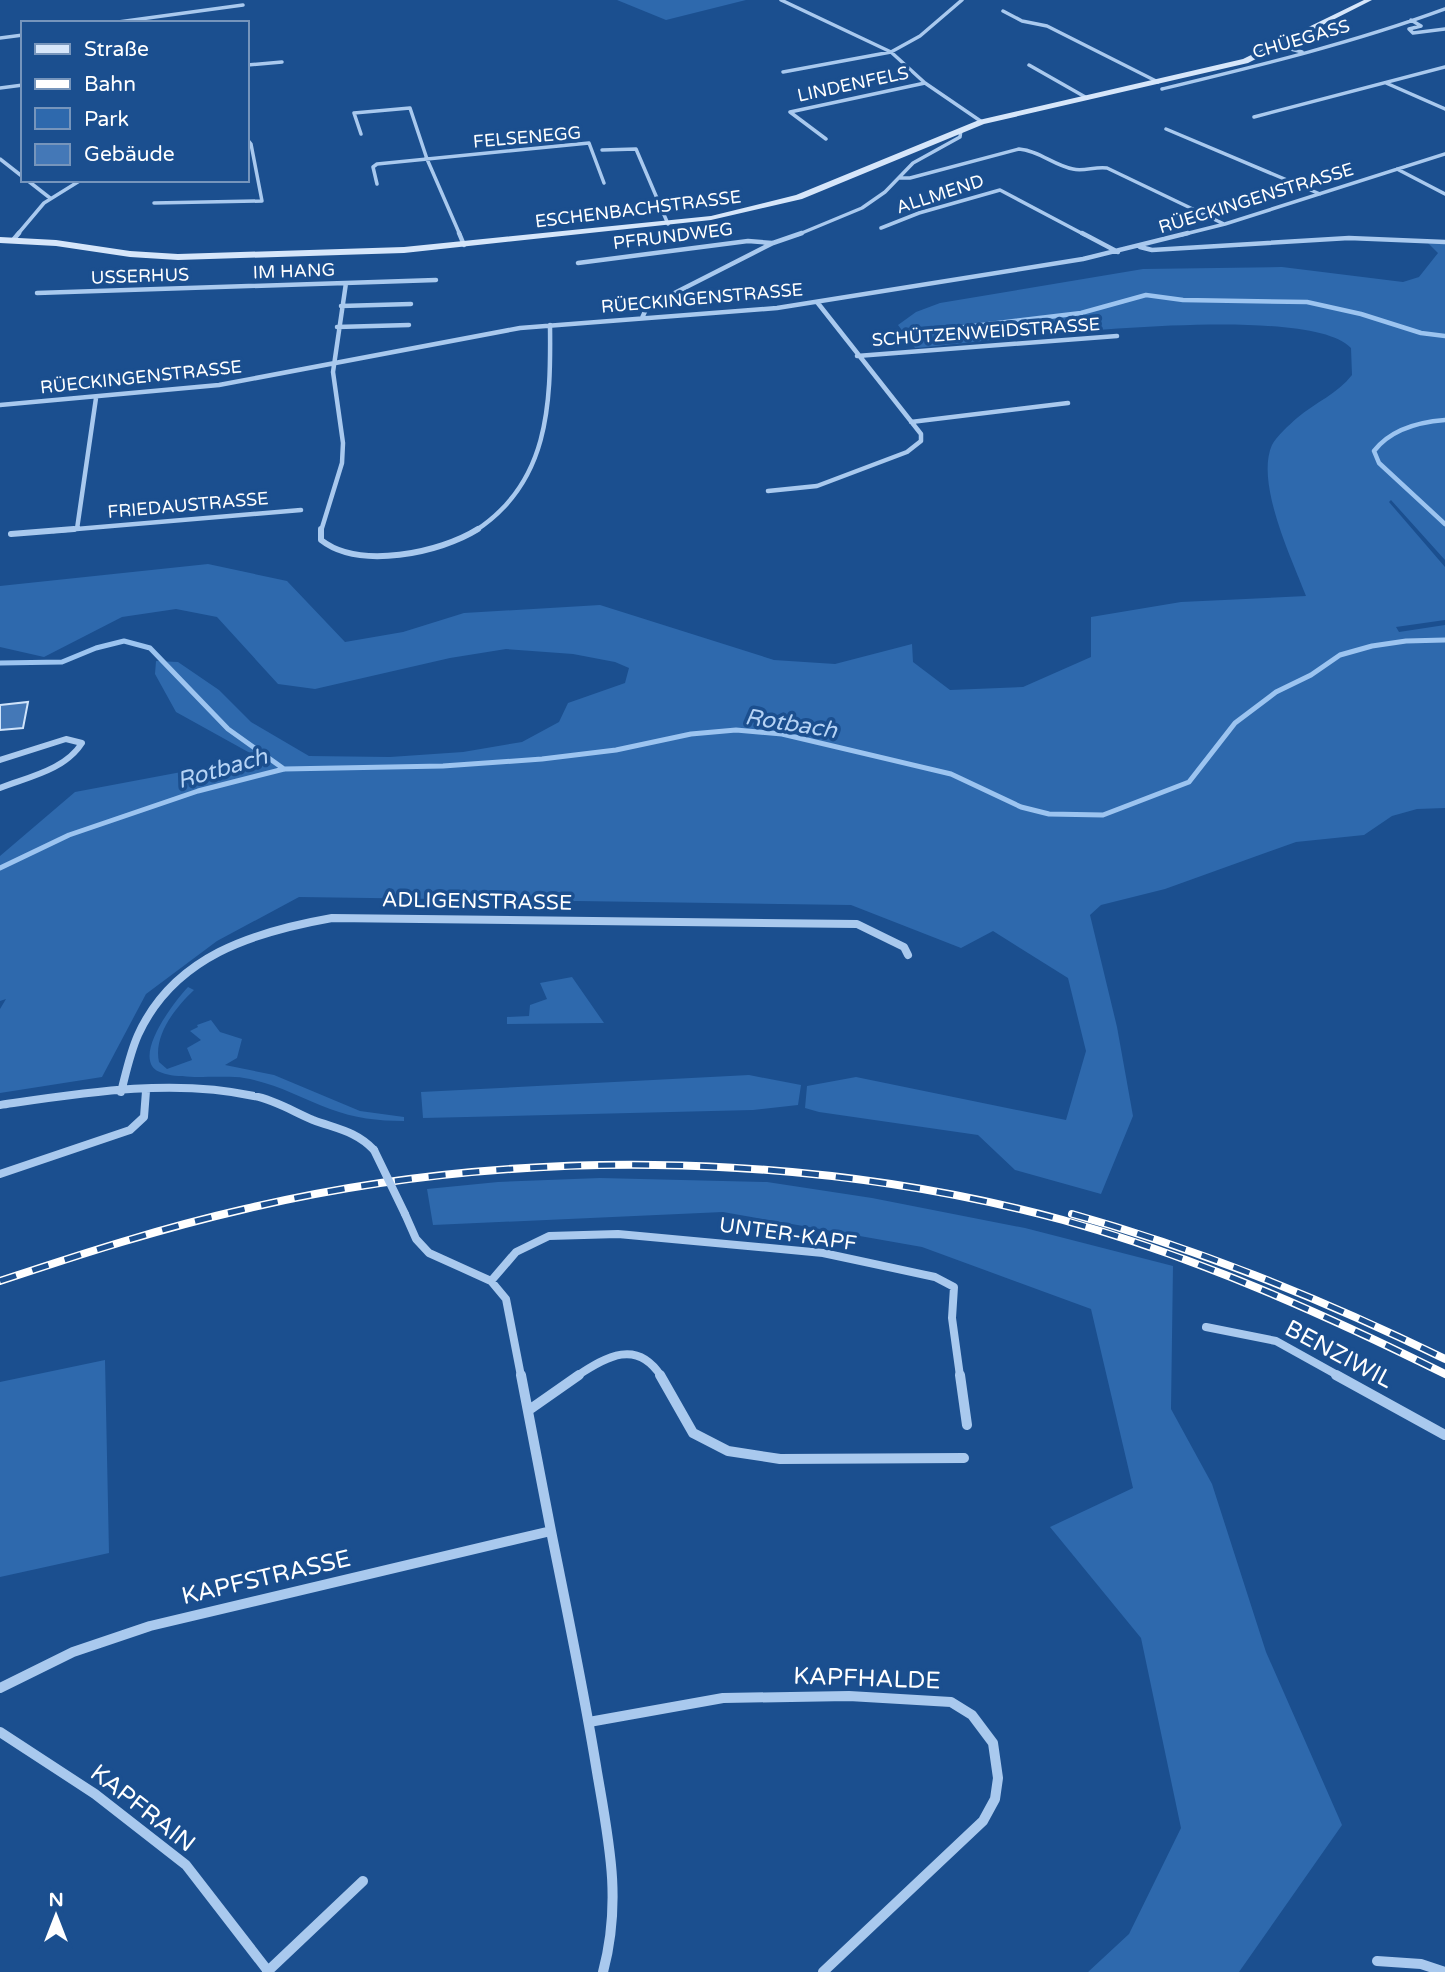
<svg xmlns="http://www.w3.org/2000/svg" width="1445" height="1972" viewBox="0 0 1445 1972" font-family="'Varela Round',sans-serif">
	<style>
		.green { fill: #2e69ad }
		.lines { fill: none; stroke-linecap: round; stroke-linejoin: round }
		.stream-far1 { stroke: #9cc4f0; stroke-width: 4.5 }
		.stream { stroke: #9cc4f0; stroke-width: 5 }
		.building { fill: #4478b7; stroke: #cfe3fa; stroke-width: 2 }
		.street-far4 { stroke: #a9c9ee; stroke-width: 3.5 }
		.street-far3 { stroke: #a9c9ee; stroke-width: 4.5 }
		.street-far2 { stroke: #a9c9ee; stroke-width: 6 }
		.street-far1 { stroke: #a9c9ee; stroke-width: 8 }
		.street { stroke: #a9c9ee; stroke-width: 10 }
		.secondary { fill: #d6e6fa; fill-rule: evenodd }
		.rail-casing { stroke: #fff; stroke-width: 8 }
		.rail { stroke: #1b4f8f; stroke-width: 5; stroke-dasharray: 17; stroke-linecap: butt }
		.street-bridge { stroke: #a9c9ee; stroke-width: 8 }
		.labels { text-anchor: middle; stroke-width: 7; stroke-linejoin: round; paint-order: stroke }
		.far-street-label { font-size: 18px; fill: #fff; stroke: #1b4f8f }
		.street-label { font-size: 21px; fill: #fff; stroke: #1b4f8f }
		.water-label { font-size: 23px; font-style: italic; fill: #b5d3f5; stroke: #1b4f8f }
		.near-street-label { font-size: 24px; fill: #fff; stroke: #1b4f8f }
	</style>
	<rect width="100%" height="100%" fill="#1b4f8f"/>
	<path class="green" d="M 617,0 L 746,0 L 666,20 Z
		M 1427,242 L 1445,244 L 1445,560 L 1391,500 L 1389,502 L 1445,567 L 1445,620 L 1396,627 L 1399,632 L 1445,625 L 1445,808 L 1417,809 L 1392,816 L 1364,835 L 1296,842 L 1165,889 L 1101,905 L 1090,915 L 1117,1027 L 1133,1116 L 1101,1194 L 1015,1170 L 978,1135 L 819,1112 L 805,1108 L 807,1086 L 856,1077 L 1066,1120 L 1086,1051 L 1068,978 L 993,931 L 961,948 L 851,905 L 299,897 L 217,941 L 146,994 L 102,1077 L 0,1093 L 0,1009 L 6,999 L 0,1001 L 0,856 L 75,792 L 245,760 L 250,753 L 176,712 L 155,674 L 156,661 L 178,662 L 219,690 L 251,722 L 309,756 L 390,757 L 463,752 L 522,742 L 559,722 L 568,703 L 625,683 L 629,668 L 615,662 L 573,654 L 506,649 L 450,658 L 315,689 L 278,684 L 217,617 L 176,609 L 122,617 L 44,657 L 0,647 L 0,586 L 208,564 L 287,581 L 345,642 L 403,632 L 464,613 L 600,605 L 774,660 L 835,664 L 912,644 L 913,662 L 950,690 L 1023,687 L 1091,657 L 1091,617 L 1181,602 L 1306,596 C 1292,559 1255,483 1272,445 C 1276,437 1290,424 1297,418 C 1316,402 1337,394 1352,375 L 1351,348 C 1305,299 990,341 915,348 L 898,325 L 916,312 L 940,303 L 1143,269 L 1282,267 L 1403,282 L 1419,277 L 1438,253 Z
		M 572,977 L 604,1023 L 507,1024 L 507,1017 L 529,1016 L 530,1005 L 547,999 L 540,983 Z
		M 188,987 L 194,990 C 176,1007 153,1035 159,1062 L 167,1069 L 192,1060 L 187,1048 L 201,1040 L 190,1031 L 198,1027 L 197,1025 L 211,1020 L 220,1032 L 242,1039 L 237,1058 L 225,1065 L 274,1075 L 360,1111 L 404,1117 L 404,1121 C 378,1121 354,1118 330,1109 C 301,1098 275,1083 244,1078 C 224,1074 162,1083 152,1066 C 140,1046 175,1001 188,987 Z
		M 749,1075 L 801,1085 L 798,1105 L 753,1110 L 423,1118 L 421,1092 Z
		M 600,1178 L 767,1182 L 872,1198 L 1025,1228 L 1173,1266 L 1171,1409 L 1212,1484 L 1266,1652 L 1342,1825 L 1239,1972 L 1088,1972 L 1129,1934 L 1181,1828 L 1141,1638 L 1050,1527 L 1133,1488 L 1091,1309 L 922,1247 L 723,1212 L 433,1225 L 427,1189 L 498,1182 Z
		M 105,1360 L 109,1553 L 0,1577 L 0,1382 Z"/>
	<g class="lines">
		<path class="stream-far1" d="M 957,328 L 1081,313 L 1146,295 L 1183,300 L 1307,302 L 1361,314 L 1421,333 L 1445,336
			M 1445,420 C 1419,422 1391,429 1374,451 L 1379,463 L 1445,524"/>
		<path class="stream" d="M 0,663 L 62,662 L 96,648 L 124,641 L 150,648 L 228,729 L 284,769
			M 0,868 L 69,835 L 198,791 L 284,769 L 443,766 L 542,759 L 616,750 L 691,734 L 736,730 L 782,734 L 951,774 L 1021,807 L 1049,814 L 1103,815 L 1189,782 L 1235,723 L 1276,692 L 1311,675 L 1340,655 L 1372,646 L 1406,641 L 1445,640"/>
	</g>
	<path class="building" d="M 28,702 L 23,728 L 0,730 L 0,705 Z"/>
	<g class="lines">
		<path class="street-far4" d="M 781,0 L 891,52 L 925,83 L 982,122
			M 1003,11 L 1022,21 L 1047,26 L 1158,82
			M 1411,20 L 1421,26 L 1409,29 L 1413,33 L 1445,29
			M 111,23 L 243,5
			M 0,38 L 23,35
			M 1280,46 L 1302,52
			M 247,65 L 282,62
			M 1029,65 L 1087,98
			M 783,72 L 891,52 L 920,36 L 962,0
			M 1386,83 L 1445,109
			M 0,88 L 23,85
			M 1162,89 C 1257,66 1353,43 1445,9
			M 790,112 L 925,83
			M 790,112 L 826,139
			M 1254,117 L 1445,67
			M 1166,129 L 1320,194
			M 361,134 L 354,113 L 410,108 L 427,159 L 460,235
			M 602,150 L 636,149 L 668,224
			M 0,159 L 23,177
			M 1397,169 L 1445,194
			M 900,178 L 910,178 L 1019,149 C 1040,151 1053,165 1073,169 C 1083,172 1096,166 1107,168 L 1224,224
			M 27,180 L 50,198
			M 377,184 L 373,167 L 377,164 L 589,143 L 604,183
			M 154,203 L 262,201 L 251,144 L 247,139
			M 881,228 L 919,213 L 1000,190 L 1085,235
			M 17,235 L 44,203 L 81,180
			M 797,235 L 862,208 L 885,192 L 913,163 L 960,137 L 961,130
			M 1181,235 L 1225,224 L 1445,154"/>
		<path class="street-far3" d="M 459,233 L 464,245
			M 1082,233 L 1118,252
			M 13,240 L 19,233
			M 1140,247 L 1152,250 L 1349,238 L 1445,242
			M 578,263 L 748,241 L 772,243
			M 37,293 L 436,280
			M 341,306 L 411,304
			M 642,318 L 647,307 L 773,243 L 802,233
			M 337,327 L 409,325
			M 857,356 L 1117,336
			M 0,405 L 219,385 L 520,328 L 777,308 L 1083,259 L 1188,233
			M 911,422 L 1068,403
			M 768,491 L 817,486 L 907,452 L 921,441 L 921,434 L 817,302
			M 77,529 L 96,398
			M 53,531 L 301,510
			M 321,531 L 342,463 L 343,443 L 333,372 L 346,283
			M 475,531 C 549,483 551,405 550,325"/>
		<path class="street-far2" d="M 321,529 L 321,540 C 359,570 440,553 478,529
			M 11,534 L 74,529
			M 0,760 L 66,739 L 82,743 C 65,770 28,777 0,788"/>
		<path class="street-far1" d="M 121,1092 C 126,1073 130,1053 138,1035 C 174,956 253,932 332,918 L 857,924 L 904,947 L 908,955
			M 0,1105 C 82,1093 172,1078 254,1096 C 275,1100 294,1112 313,1120 C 337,1129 356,1131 374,1150
			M 0,1174 L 130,1130 L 144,1117 L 146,1091
			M 405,1214 L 416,1239 L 429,1253 L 491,1281 L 506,1299 L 521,1376
			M 491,1281 L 516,1252 L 549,1236 L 618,1234 L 823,1253 L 935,1277 L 954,1287 L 952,1318 L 960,1376
			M 1206,1327 L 1276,1341 L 1339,1376
			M 577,1376 C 607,1356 637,1339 661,1376"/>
		<path class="street" d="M 521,1375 L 551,1531
			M 660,1375 L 693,1433 L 728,1451 L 780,1459 L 964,1458
			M 960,1375 L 967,1425
			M 1336,1375 L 1445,1435
			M 529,1410 L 579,1375
			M 0,1688 L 73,1652 L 150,1626 L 551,1531 C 567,1611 584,1691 597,1772 C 609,1842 622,1901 603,1972
			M 589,1722 L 723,1698 L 849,1696 L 951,1702 L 972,1715 L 993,1743 L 998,1778 L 995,1799 L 983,1821 L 823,1972
			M 0,1732 L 95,1794 L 186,1865 L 268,1971
			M 1377,1961 L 1421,1964 L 1445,1972
			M 267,1972 L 363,1881"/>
		<path class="secondary" d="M 1364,0 L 1372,0 L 1248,63 L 984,124 L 802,199 L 711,220 L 404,253 L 178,260 L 130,257 L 56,246 L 0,243 L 0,237 L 56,240 L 130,251 L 178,254 L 404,247 L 711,216 L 796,195 L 979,120 L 1243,59 Z"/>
		<g class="rail-casing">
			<path id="rail" d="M 1072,1214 C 1202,1250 1324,1300 1445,1359
				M 0,1281 C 81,1254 162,1228 245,1209 C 506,1147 803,1150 1063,1220 C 1196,1257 1322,1313 1445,1374"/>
		</g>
		<use href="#rail" class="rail"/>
		<path class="street-bridge" d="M 374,1150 L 405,1214"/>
	</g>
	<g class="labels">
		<g class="far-street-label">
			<text transform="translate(1301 39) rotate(-16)" y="6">CHÜEGASS</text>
			<text transform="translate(853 84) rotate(-12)" y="6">LINDENFELS</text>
			<text transform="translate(527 137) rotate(-5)" y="6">FELSENEGG</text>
			<text transform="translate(940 194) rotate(-18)" y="6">ALLMEND</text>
			<text transform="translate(1256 198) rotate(-17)" y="6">RÜECKINGENSTRASSE</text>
			<text transform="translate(638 209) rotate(-7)" y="6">ESCHENBACHSTRASSE</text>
			<text transform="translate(673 236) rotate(-7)" y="6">PFRUNDWEG</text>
			<text transform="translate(294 271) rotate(-2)" y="6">IM HANG</text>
			<text transform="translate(140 276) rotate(-2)" y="6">USSERHUS</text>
			<text transform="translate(702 298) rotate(-5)" y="6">RÜECKINGENSTRASSE</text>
			<text transform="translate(986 332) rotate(-4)" y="6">SCHÜTZENWEIDSTRASSE</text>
			<text transform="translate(141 377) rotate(-6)" y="6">RÜECKINGENSTRASSE</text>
			<text transform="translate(188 505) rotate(-5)" y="6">FRIEDAUSTRASSE</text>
		</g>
		<g class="street-label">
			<text transform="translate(477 901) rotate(1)" y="7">ADLIGENSTRASSE</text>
			<text transform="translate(788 1234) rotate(8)" y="7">UNTER-KAPF</text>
		</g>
		<g class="water-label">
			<text transform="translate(791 723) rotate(9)" y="8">Rotbach</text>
			<text transform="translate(222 768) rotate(-16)" y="8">Rotbach</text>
		</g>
		<g class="near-street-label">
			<text transform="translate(1339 1354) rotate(28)" y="8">BENZIWIL</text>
			<text transform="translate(266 1577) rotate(-13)" y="8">KAPFSTRASSE</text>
			<text transform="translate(867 1678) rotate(2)" y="8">KAPFHALDE</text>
			<text transform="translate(143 1808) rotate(38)" y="8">KAPFRAIN</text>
		</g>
	</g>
	<rect x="21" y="21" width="228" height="161" fill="#1b4f8f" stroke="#7695bc" stroke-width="2"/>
	<rect x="35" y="44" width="35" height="10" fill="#d6e6fa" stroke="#7695bc" stroke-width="2"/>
	<text x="84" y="56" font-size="21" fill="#ffffff">Straße</text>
	<rect x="35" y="79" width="35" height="10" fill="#ffffff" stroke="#7695bc" stroke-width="2"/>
	<text x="84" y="91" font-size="21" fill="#ffffff">Bahn</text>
	<rect x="35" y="108" width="35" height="21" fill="#2e69ad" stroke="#7695bc" stroke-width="2"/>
	<text x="84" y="126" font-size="21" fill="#ffffff">Park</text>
	<rect x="35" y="144" width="35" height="21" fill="#4478b7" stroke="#7695bc" stroke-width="2"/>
	<text x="84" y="161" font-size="21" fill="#ffffff">Gebäude</text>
	<g transform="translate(56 1916)" stroke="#1b4f8f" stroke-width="5" paint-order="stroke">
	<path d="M0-5L12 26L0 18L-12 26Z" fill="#ffffff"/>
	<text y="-10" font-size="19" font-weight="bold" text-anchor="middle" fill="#ffffff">N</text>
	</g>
</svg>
